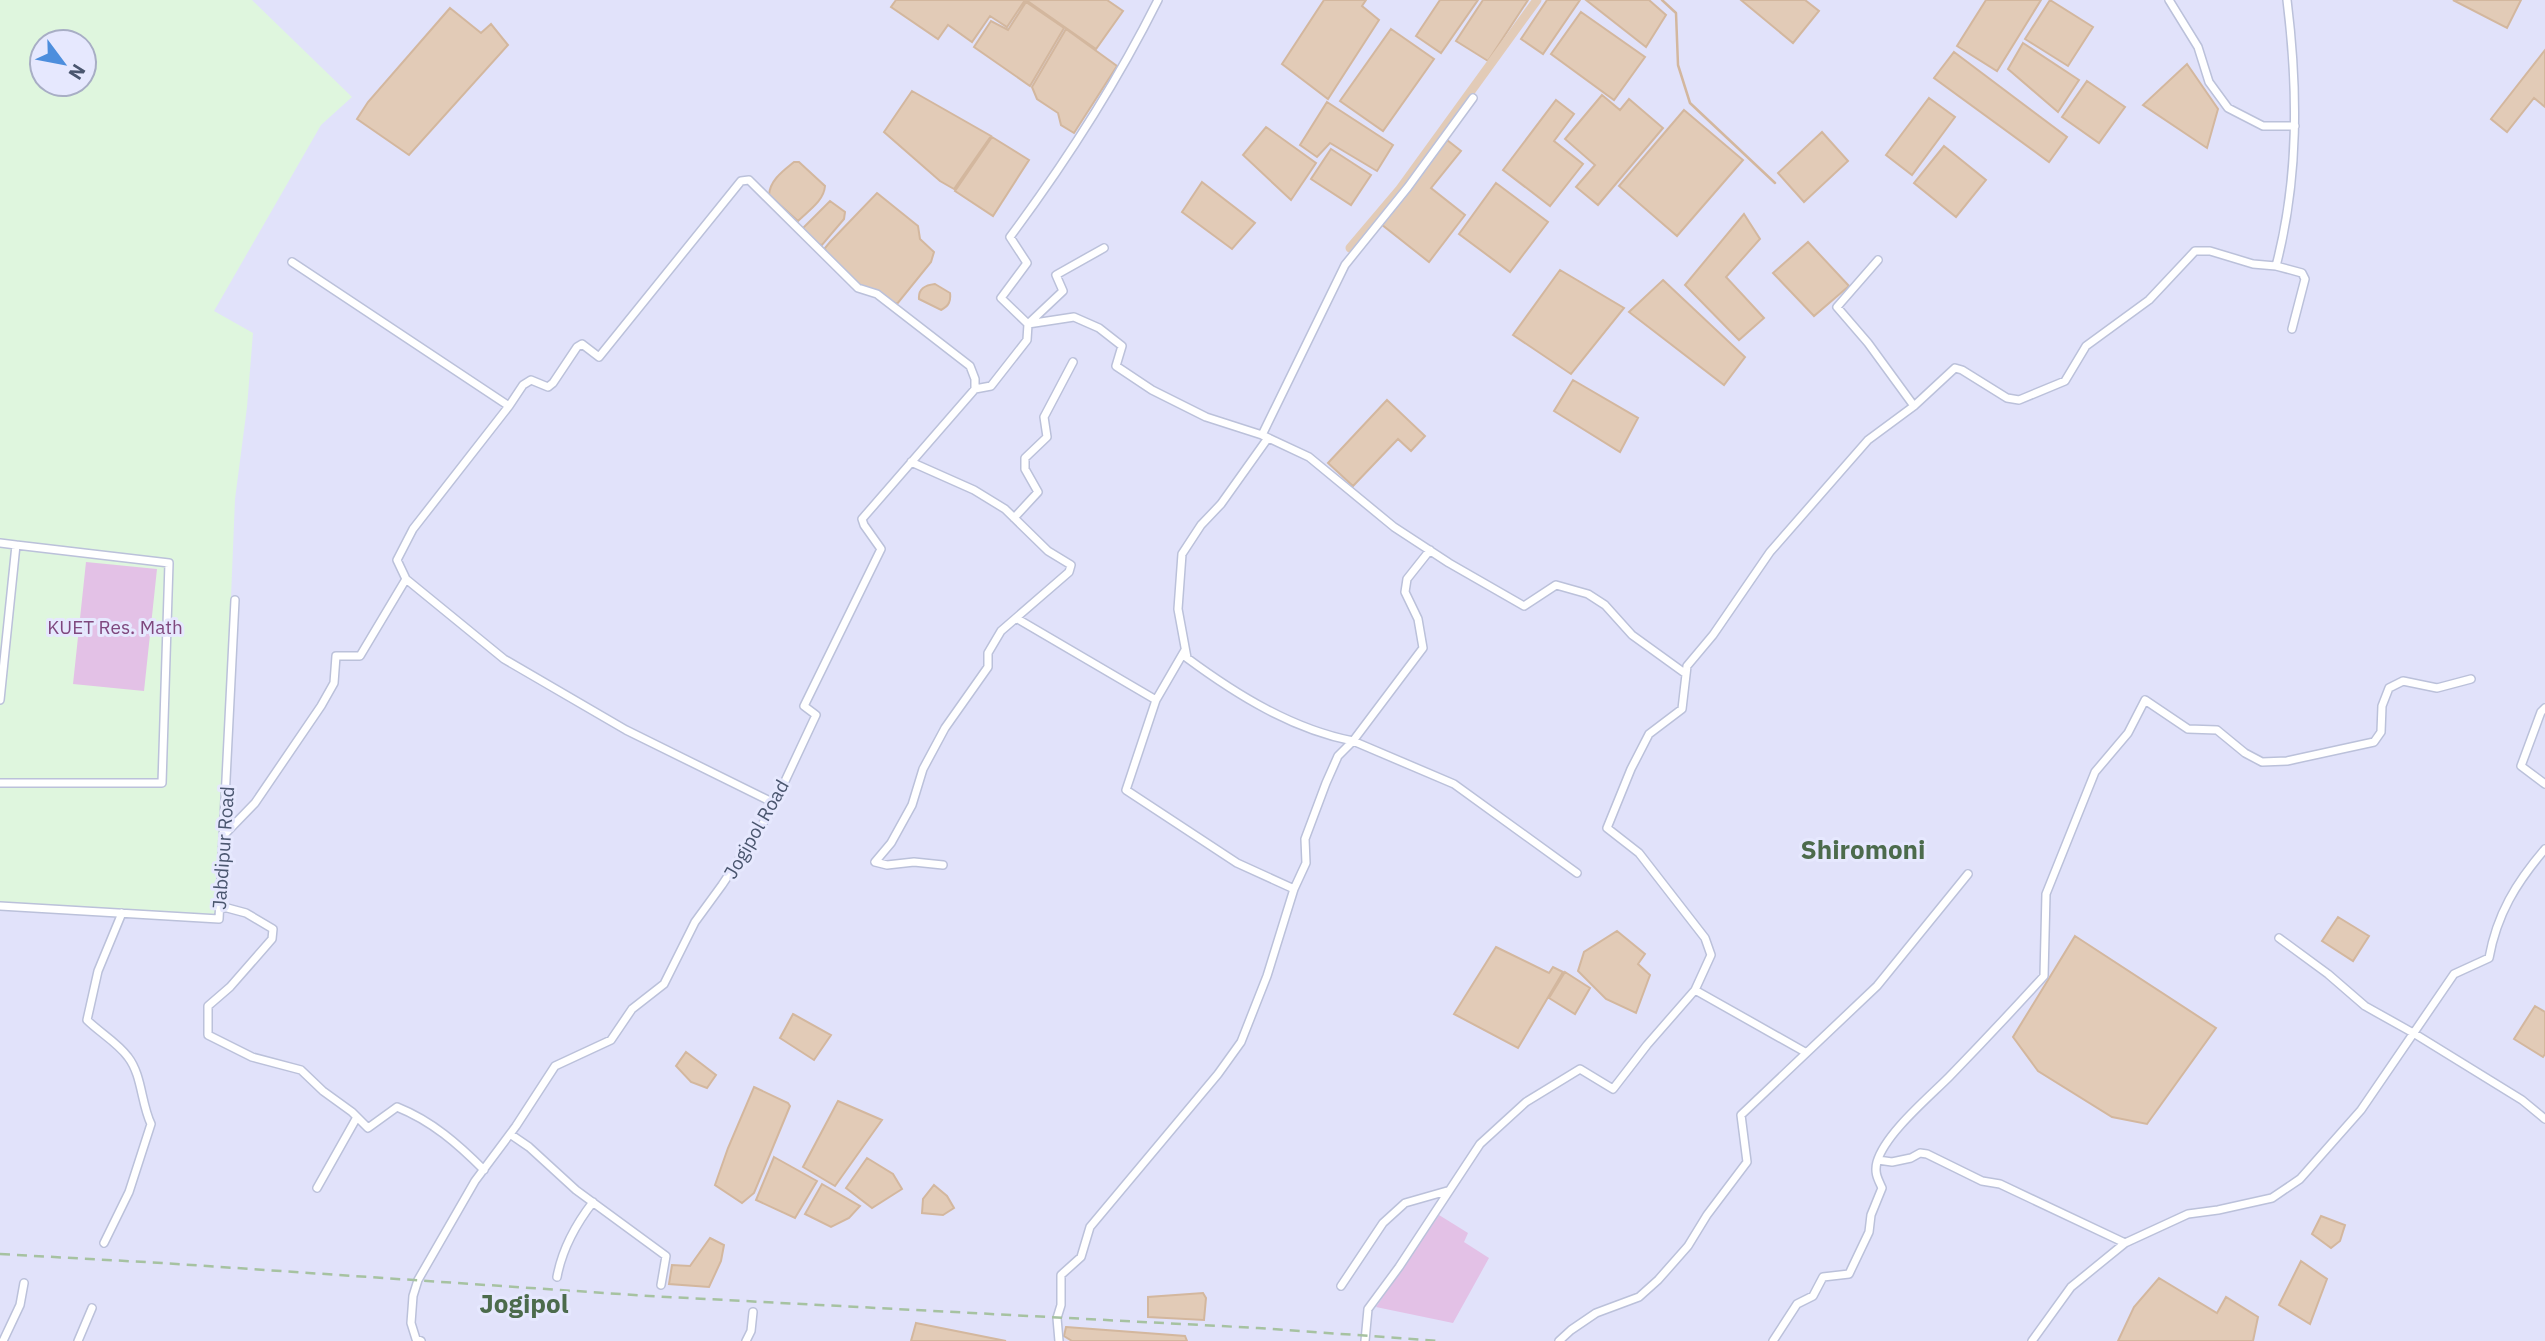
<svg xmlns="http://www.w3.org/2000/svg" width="2545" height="1341" viewBox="0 0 2545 1341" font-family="'IBM Plex Sans',sans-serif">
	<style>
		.education { fill: #dff6de; fill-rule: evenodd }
		.green { fill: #e3c1e6 }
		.water { fill: #e2cbb7; stroke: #d3b79e; stroke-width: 2 }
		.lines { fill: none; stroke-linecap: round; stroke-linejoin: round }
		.stream { stroke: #d3b79e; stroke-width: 2.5 }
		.canal { stroke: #e2cbb7; stroke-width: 9 }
		.street-casing { stroke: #bbc1da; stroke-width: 10 }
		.street { stroke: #fff; stroke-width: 7 }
		.rail { stroke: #a6c2a1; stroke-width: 2.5; stroke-dasharray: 10 7; stroke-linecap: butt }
		.labels { text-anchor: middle; stroke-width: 6; stroke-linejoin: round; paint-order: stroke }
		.park-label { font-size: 19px; fill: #7f487e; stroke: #e6e8fe }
		.street-label { font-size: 19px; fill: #4a566f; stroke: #e6e8fe }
		.district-label { font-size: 26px; font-weight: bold; fill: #4c6b4c; stroke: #e6e8fe }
	</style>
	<rect width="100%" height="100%" fill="#e1e2fa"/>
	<path class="education" d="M 0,0 L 252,0 L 352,97 L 321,125 L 214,311 L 253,333 L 247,407 L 235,499 L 218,916 L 0,906 ZM 42,42 L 84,42 L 84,84 L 42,84 Z"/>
	<path class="green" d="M 86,562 L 157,569 L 144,691 L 73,684 Z
		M 1439,1215 L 1468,1233 L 1464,1242 L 1489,1258 L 1453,1323 L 1376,1307 Z"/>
	<path class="water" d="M 896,0 L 1025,0 L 1007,27 L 990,16 L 972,42 L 948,25 L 938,39 L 891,7 Z
		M 1026,0 L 1107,0 L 1123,11 L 1096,49 Z
		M 1324,0 L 1366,0 L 1362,6 L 1379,20 L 1328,99 L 1282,64 Z
		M 1440,0 L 1478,0 L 1441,53 L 1416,36 Z
		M 1483,0 L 1528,0 L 1488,61 L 1456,41 Z
		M 1547,0 L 1580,0 L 1543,54 L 1521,39 Z
		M 1586,0 L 1649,0 L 1666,15 L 1646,47 Z
		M 1741,0 L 1805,0 L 1819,11 L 1793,43 Z
		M 1986,0 L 2041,0 L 1997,71 L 1957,46 Z
		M 2050,0 L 2093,27 L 2068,66 L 2025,39 Z
		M 2453,0 L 2521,0 L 2507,28 Z
		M 1026,2 L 1064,28 L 1030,86 L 974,47 L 991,21 L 1008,30 Z
		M 450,8 L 481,33 L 491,24 L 508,45 L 409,155 L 357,119 L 368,102 Z
		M 1581,12 L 1645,57 L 1614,100 L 1551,54 Z
		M 1066,29 L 1117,66 L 1074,133 L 1061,125 L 1058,113 L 1037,99 L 1032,87 Z
		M 1391,29 L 1434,59 L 1383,131 L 1340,101 Z
		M 2023,43 L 2079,80 L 2058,112 L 2008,69 Z
		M 2545,50 L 2545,107 L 2534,98 L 2507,132 L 2491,119 Z
		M 1954,52 L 2067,137 L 2049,162 L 1934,78 Z
		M 2187,64 L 2218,109 L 2207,148 L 2143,105 Z
		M 2087,81 L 2125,107 L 2099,143 L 2062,117 Z
		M 912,91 L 991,136 L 954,189 L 940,181 L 884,132 Z
		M 1602,95 L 1620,110 L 1629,99 L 1663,128 L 1598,205 L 1576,187 L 1595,165 L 1565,139 Z
		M 1929,98 L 1955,117 L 1912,175 L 1886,155 Z
		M 1556,100 L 1574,114 L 1554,141 L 1583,164 L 1550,206 L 1503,170 Z
		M 1327,102 L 1393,145 L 1377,171 L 1330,143 L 1317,157 L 1300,145 Z
		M 1684,110 L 1743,160 L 1677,236 L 1619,186 Z
		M 1266,127 L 1316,163 L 1291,200 L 1243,155 Z
		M 1822,132 L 1848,161 L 1804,202 L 1778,173 Z
		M 992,137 L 1029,160 L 993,216 L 955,191 Z
		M 1447,140 L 1461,151 L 1431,188 L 1465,215 L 1429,262 L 1381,224 Z
		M 1944,146 L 1986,180 L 1956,217 L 1914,183 Z
		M 1331,149 L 1371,175 L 1351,205 L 1311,179 Z
		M 794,162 L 799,162 L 825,186 C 824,201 808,211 798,221 L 769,195 C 770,180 783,171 794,162 Z
		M 1202,182 L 1255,223 L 1232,249 L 1182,212 Z
		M 1496,183 L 1548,222 L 1510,272 L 1459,234 Z
		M 877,193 L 918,226 L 920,239 L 934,252 L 931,262 L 897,304 L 858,285 L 826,253 L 825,248 L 830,242 Z
		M 830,201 L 845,212 L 844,219 L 822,245 L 818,244 L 802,229 Z
		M 1744,214 L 1760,239 L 1726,277 L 1764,318 L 1739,340 L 1685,285 Z
		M 1808,242 L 1849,286 L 1814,316 L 1773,273 Z
		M 1560,270 L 1624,308 L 1571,374 L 1513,335 Z
		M 1663,280 L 1745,357 L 1724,385 L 1629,312 Z
		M 935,284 L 950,293 C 951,301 949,306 941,310 L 919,299 C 918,288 926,285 935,284 Z
		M 1573,380 L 1638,418 L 1620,452 L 1554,411 Z
		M 1387,400 L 1425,436 L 1411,451 L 1398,439 L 1353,486 L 1328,463 Z
		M 2338,917 L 2369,936 L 2353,961 L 2322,941 Z
		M 1617,931 L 1645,954 L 1638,964 L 1650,975 L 1636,1013 L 1606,999 L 1578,971 L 1584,952 Z
		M 2075,936 L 2216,1028 L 2147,1124 L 2112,1117 L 2038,1071 L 2013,1037 Z
		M 1496,947 L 1549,973 L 1553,967 L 1563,972 L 1518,1048 L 1454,1014 Z
		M 1565,972 L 1590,988 L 1575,1014 L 1549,998 Z
		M 2535,1006 L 2545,1012 L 2545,1054 L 2543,1057 L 2514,1039 Z
		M 793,1014 L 831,1035 L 814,1060 L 780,1038 Z
		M 686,1052 L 716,1075 L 707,1088 L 691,1082 L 676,1066 Z
		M 754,1087 L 788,1103 L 790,1106 L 754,1193 L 742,1203 L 715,1185 L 728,1148 Z
		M 838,1101 L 882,1120 L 835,1186 L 803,1167 Z
		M 774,1157 L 817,1181 L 795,1218 L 756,1200 Z
		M 867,1158 L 893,1174 L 902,1189 L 872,1208 L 846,1188 Z
		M 822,1184 L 860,1206 L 849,1218 L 831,1227 L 805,1214 Z
		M 934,1185 L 947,1196 L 954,1208 L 943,1215 L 922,1213 L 923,1199 Z
		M 2321,1216 L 2345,1225 L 2340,1241 L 2331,1248 L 2312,1234 Z
		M 710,1238 L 724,1245 L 721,1261 L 709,1287 L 669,1284 L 672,1265 L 690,1266 Z
		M 2301,1261 L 2327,1279 L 2310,1324 L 2279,1305 Z
		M 2159,1278 L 2217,1313 L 2226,1297 L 2258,1317 L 2253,1341 L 2118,1341 L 2134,1307 Z
		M 1203,1293 L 1206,1298 L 1204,1320 L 1148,1317 L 1148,1297 Z
		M 916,1323 L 1006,1341 L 911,1341 Z
		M 1066,1327 L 1185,1336 L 1187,1341 L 1072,1341 L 1064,1336 Z"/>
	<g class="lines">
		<path class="stream" d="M 1662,0 L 1676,13 L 1678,65 L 1690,103 L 1775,183"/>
		<path class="canal" d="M 1350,248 L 1400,189 L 1537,0"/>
		<g class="street-casing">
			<path id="street" d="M 2169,0 L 2198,47 L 2209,82 L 2228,108 L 2263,126 L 2295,126
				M 2287,0 C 2298,89 2299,178 2276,266 L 2302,273 L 2305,279 L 2292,329
				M 1104,248 L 1056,275 L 1063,291 L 1028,324 L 1001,298 L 1027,263 L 1010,237 C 1065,163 1117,82 1158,0
				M 1878,260 L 1837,307 L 1868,343 L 1914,406
				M 292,262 L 509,406 L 523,385 L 531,380 L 548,387 L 553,383 L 577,347 L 582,344 L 599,357 L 741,181 L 749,180 L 858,288 L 877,294 L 970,366 L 975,379 L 975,389
				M 1262,435 L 1345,265 L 1408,187 L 1473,98
				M 1268,438 L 1221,504 L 1201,525 L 1182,554 L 1178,609 L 1187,658 C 1237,695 1292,729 1353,741 L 1423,648 L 1418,619 L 1405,592 L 1407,579 L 1430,550
				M 911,462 L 974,490 L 1005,509 L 1048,551 L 1071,565 L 1069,572 L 1001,631 L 988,653 L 988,667 L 945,728 L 923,769 L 912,805 L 891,843 L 875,862 L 887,865 L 914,862 L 943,865
				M 1014,518 L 1038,492 L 1025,469 L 1025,458 L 1047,437 L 1044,417 L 1073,362
				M 0,543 L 16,545
				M 406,579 L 397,560 L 413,529 L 509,406
				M 1016,618 L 1156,700 L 1185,650
				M 0,700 L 16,545 L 169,563 L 162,783 L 0,783
				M 1156,700 L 1126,790 L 1237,863 L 1294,889
				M 2545,708 L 2541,712 L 2521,766 L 2545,784
				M 224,835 L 255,803 L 321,706 L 334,683 L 336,656 L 360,656 L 406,579 L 504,659 L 626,730 L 774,803
				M 0,906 L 219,919 L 235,600
				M 220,906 L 246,913 L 273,929 L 272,939 L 230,987 L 208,1006 L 208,1035 L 252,1057 L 301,1070 L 323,1091 L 352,1112 L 368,1128 L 397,1107 C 432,1121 458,1144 484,1170
				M 2279,938 L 2328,974 L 2365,1006 L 2415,1034 L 2522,1100 L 2545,1119
				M 1695,990 L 1711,955 L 1705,938 L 1639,853 L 1607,828 L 1631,769 L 1649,734 L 1682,709 L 1687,666 L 1713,635 L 1770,552 L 1868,440 L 1914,406 L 1955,368 L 1962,370 L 2007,398 L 2019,400 L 2065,381 L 2086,346 L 2149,300 L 2195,251 L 2210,251 L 2253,264 L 2276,266
				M 510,1134 L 529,1147 L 576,1190 L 666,1256 L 661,1285
				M 1878,1160 L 1892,1162 L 1911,1158 L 1920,1153 L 1927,1154 L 1982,1181 L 2000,1184 L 2125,1243
				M 317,1188 L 357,1117
				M 104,1243 L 129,1192 L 151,1124 C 141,1103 142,1075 128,1057 C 118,1043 99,1032 87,1020 L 98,971 L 122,913
				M 557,1277 C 562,1250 576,1224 593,1202
				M 1341,1286 L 1383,1223 L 1405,1203 L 1447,1191
				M 3,1341 L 20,1305 L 24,1283
				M 78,1341 L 92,1308
				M 421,1341 L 416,1339 L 411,1323 L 413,1296 L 418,1280 L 475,1181 L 516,1126 L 555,1066 L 611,1040 L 632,1009 L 664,984 L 695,922 L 722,885 L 771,811 L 816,715 L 804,706 L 881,549 L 864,525 L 862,519 L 975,389 L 991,386 L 1027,340 L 1028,324 L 1074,317 L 1099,328 L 1122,346 L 1116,366 L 1152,390 L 1206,417 L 1262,435 L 1309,457 L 1394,527 L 1449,563 L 1524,606 L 1556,585 L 1588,594 L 1605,605 L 1632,635 L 1686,674
				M 746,1341 L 751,1331 L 753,1312
				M 1059,1341 L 1057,1318 L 1061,1305 L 1061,1275 L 1081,1257 L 1090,1227 L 1218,1074 L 1241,1042 L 1267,976 L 1294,889 L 1306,863 L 1305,839 L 1326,783 L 1338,756 L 1353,741 L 1454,784 L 1577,873
				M 1365,1341 L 1368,1309 L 1399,1267 L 1480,1144 L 1526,1102 L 1580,1069 L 1613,1089 L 1647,1045 L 1695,990 L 1805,1052
				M 1559,1341 L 1571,1330 L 1596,1313 L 1639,1297 L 1658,1280 L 1688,1246 L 1707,1215 L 1747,1162 L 1741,1115 L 1877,986 L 1968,874
				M 1773,1341 L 1797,1304 L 1813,1296 L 1823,1277 L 1849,1274 L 1869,1232 L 1871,1215 L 1882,1188 C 1878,1179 1874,1173 1877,1162 C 1885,1134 1928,1098 1949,1077 C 1981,1044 2013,1010 2044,976 L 2046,894 L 2095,772 L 2128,733 L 2145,700 L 2188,729 L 2217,730 L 2245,753 L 2262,762 L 2287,761 L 2374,742 L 2381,732 L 2382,706 L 2389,688 L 2403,681 L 2437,688 L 2471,679
				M 2032,1341 L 2071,1287 L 2125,1243 L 2188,1214 L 2218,1210 L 2272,1198 L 2300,1179 L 2361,1110 L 2454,974 L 2489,958 C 2497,914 2516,883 2545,849"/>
		</g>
		<use href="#street" class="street"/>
		<path class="rail" d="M 0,1254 L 162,1263 L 649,1296 L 1258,1328 L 1440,1341"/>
	</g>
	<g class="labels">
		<g class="park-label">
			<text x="115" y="634">KUET Res. Math</text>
		</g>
		<g class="street-label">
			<text transform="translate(756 829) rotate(-60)" y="7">Jogipol Road</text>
			<text transform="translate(223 848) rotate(-86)" y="7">Jabdipur Road</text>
		</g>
		<g class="district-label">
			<text x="1863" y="859">Shiromoni</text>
			<text x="524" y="1313">Jogipol</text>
		</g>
	</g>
	<g transform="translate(63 63) rotate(122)"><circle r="33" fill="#e6e8fe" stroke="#a8aec5" stroke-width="2"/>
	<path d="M0-5L12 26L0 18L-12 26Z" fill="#4d8edd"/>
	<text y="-10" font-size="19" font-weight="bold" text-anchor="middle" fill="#4a566f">N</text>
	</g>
</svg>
